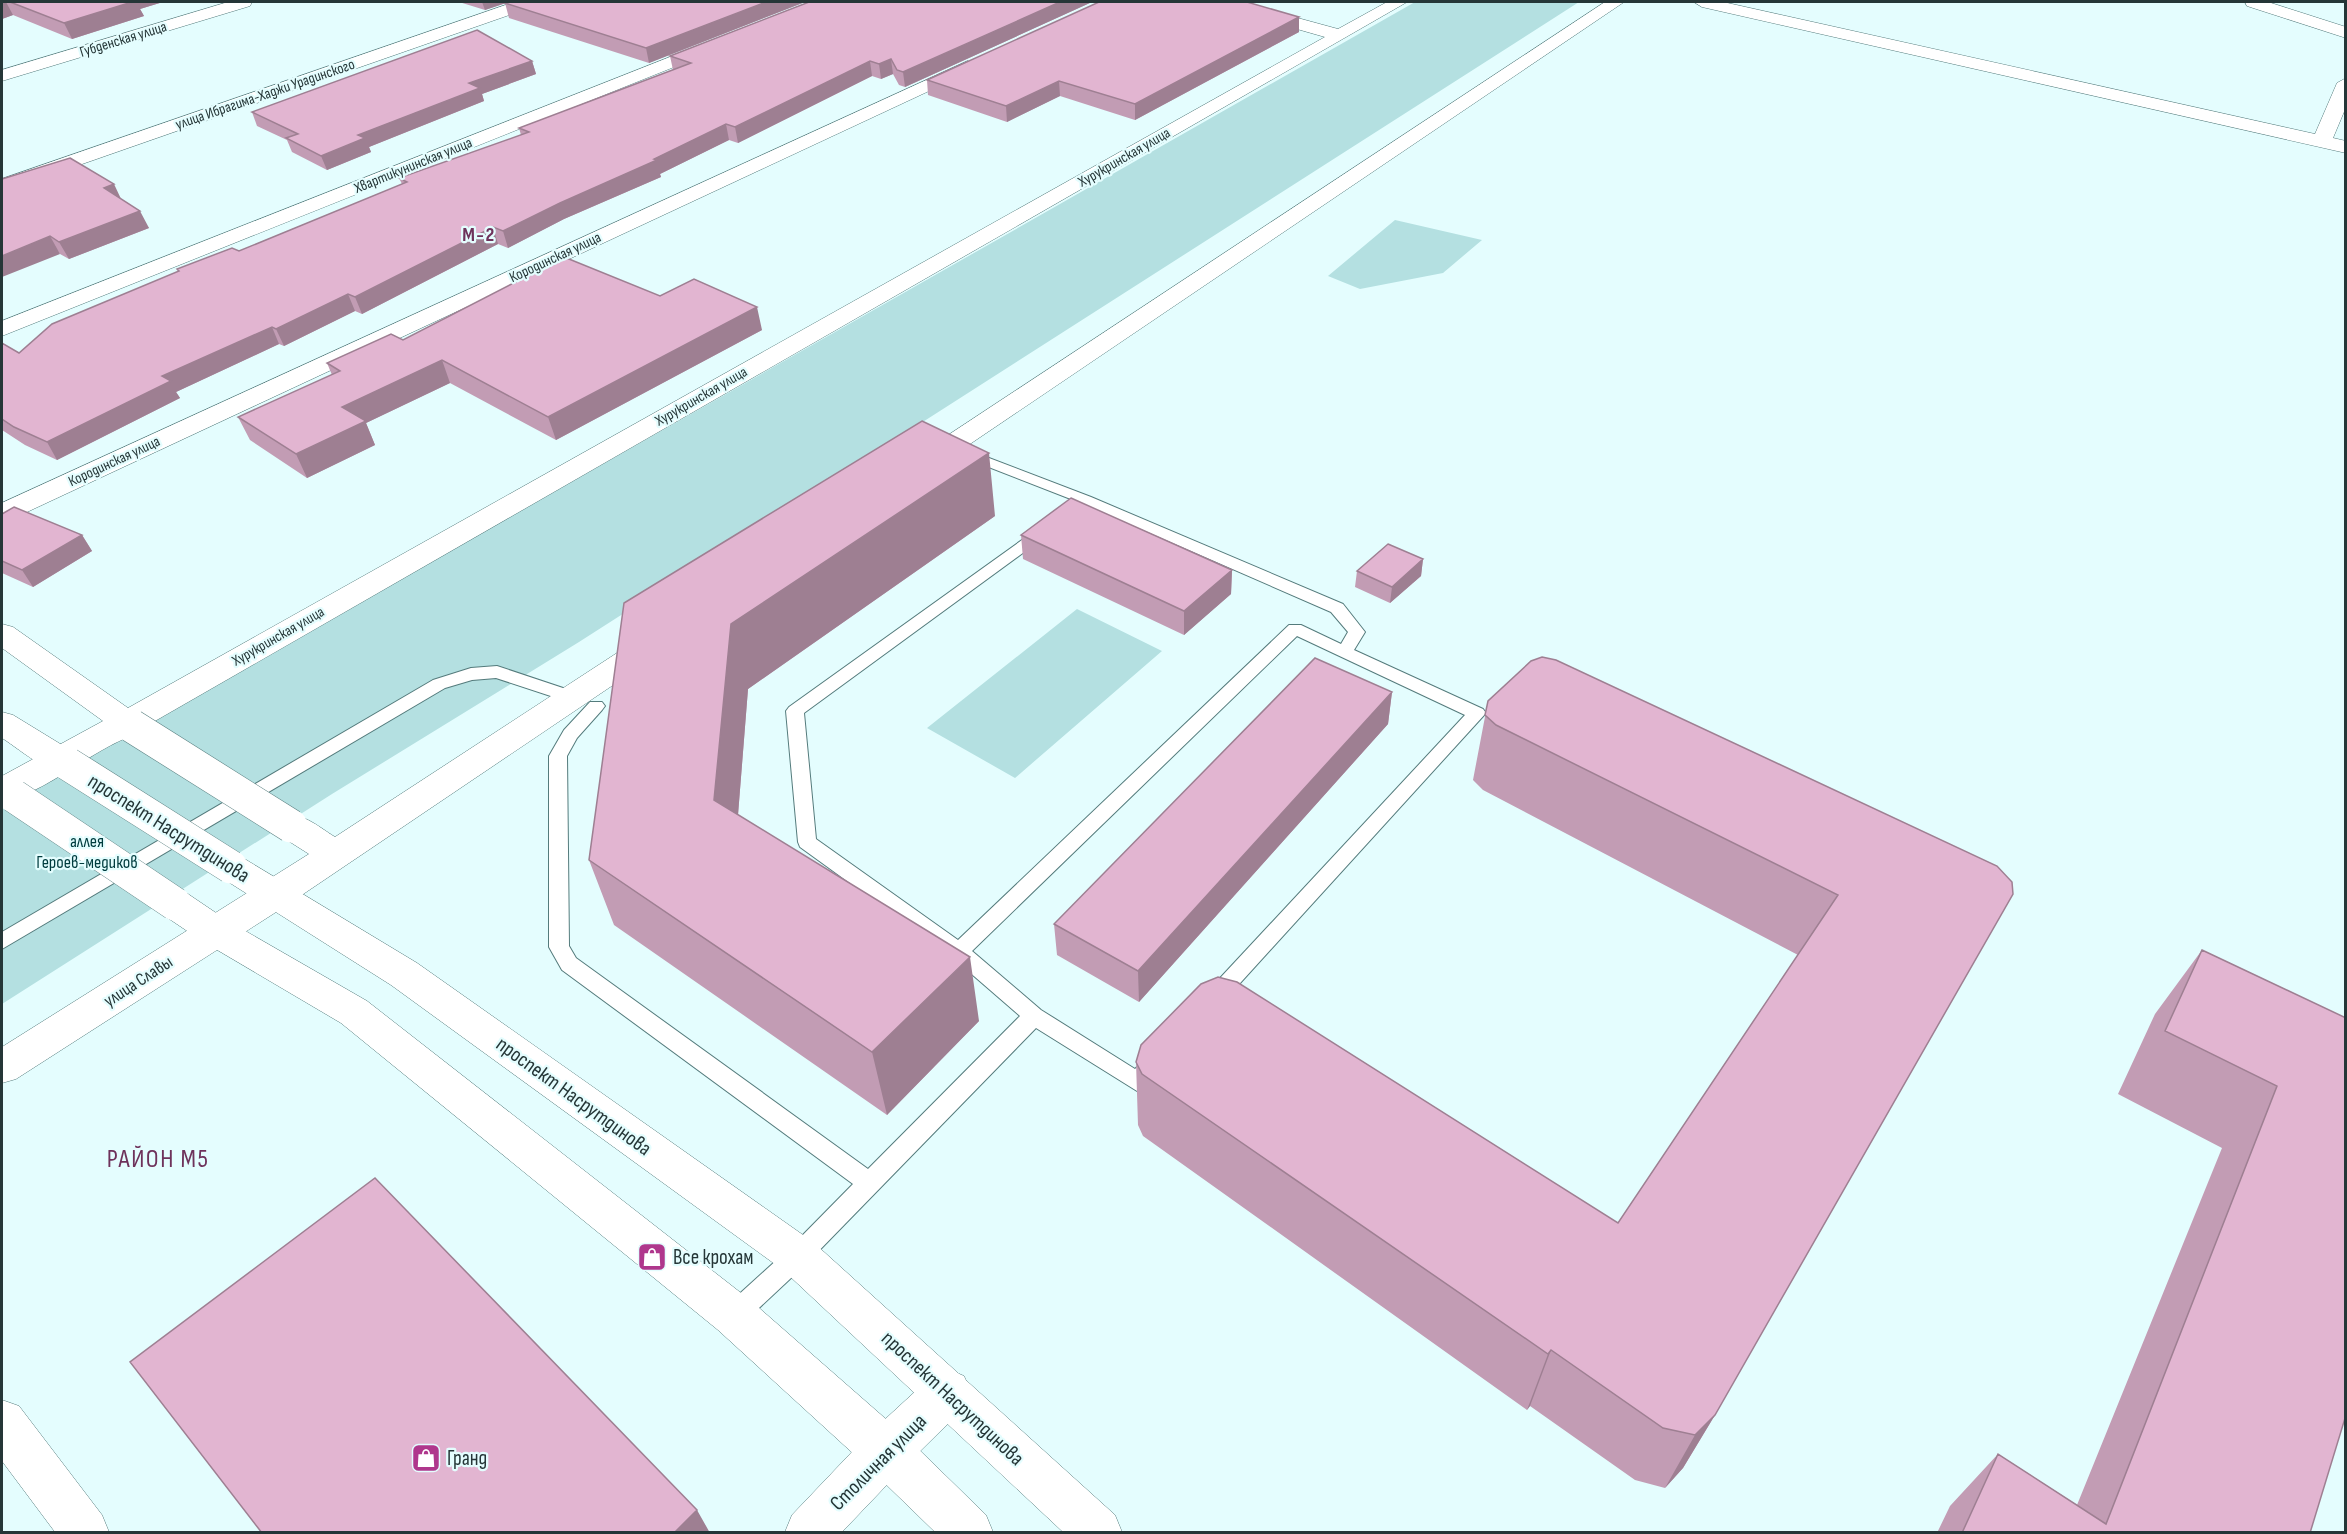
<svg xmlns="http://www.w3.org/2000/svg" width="2347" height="1534" viewBox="0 0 2347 1534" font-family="'Sofia Sans Condensed',sans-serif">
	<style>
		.green { fill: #b4e0e1 }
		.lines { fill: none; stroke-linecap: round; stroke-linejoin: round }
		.service-casing { stroke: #547b7c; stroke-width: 2 }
		.minor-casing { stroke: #547b7c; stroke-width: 1 }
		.secondary-casing { stroke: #547b7c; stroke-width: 1 }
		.service { fill: #fff; fill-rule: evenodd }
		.minor { fill: #fff; fill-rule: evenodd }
		.secondary { fill: #fff; fill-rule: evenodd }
		.minor-bridge-casing { stroke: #547b7c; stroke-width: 34; stroke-linecap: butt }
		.secondary-bridge-casing { stroke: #547b7c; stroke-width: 34; stroke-linecap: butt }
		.minor-bridge { stroke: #fff; stroke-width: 33 }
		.secondary-bridge { stroke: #fff; stroke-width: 33 }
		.wall { fill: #c29cb4 }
		.shaded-wall { fill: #9e7f92 }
		.building { fill: #e2b5d1; stroke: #9e7f92; stroke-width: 1.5 }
		.labels { text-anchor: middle; stroke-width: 4.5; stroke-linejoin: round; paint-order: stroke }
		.far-street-label { font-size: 15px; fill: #253637; stroke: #e4fdfe }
		.park-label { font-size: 18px; fill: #003c3e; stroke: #e4fdfe }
		.street-label { font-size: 18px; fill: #253637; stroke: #e4fdfe }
		.far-district-label { font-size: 20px; font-weight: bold; letter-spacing: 1.5px; fill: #6e325b; stroke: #e4fdfe }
		.near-street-label { font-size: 21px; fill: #253637; stroke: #e4fdfe }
		.near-poi-label { font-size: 21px; fill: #253637; stroke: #e4fdfe; text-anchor: start }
		.near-quarter-label { font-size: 26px; letter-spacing: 1.5px; fill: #6e325b; stroke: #e4fdfe }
	</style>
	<rect width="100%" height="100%" fill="#e4fdfe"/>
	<path class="green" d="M 1415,2 L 1579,2 L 579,642 L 332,794 L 2,1004 L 2,806 Z
		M 1395,220 L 1482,240 L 1443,273 L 1360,289 L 1328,276 Z
		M 1077,609 L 1162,651 L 1015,778 L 927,728 Z"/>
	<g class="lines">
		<g class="service-casing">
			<path id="service" d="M 968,450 L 1091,497 L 1343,604 L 1365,632 L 1354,650 L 1483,709 L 1486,713 L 1222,1003 L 1215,1005 L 1208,1003 L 1205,997 L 1208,991 L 1465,715 L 1297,636 L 972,951 L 1041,1010 L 1135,1069 C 1144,1061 1149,1053 1162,1058 L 1165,1064 C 1159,1075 1149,1087 1137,1091 L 1036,1028 L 806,1264 L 743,1323 L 734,1327 L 725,1323 L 722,1315 L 725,1307 L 790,1248 L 853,1184 L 562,970 L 549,947 L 549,756 L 564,730 L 590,702 L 602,702 L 605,706 L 602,710 L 577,738 L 567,756 L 569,946 L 576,958 L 868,1169 L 1020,1016 L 952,957 L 800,847 L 798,842 L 786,711 L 789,707 L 1036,530 L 1046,530 L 1049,533 L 1046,536 L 804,713 L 816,839 L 958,940 L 1289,625 L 1301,625 L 1341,644 L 1348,632 L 1331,612 L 1081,503 L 963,457 L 961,454 Z
				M 497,666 L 578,693 L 581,697 L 572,703 L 496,678 L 472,680 L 445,688 L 2,949 L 2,932 L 433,680 L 471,668 Z"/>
		</g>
		<g class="minor-casing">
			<path id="minor" d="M 228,2 L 252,2 L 250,6 L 2,81 L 2,70 Z
				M 514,2 L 537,2 L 535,6 L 2,192 L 2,179 Z
				M 1214,2 L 1239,2 L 1338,29 L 1387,2 L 1407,2 L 148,725 L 143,734 C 137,736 131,736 126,738 C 84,756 46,792 2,802 L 2,776 L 103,721 L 2,648 L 2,624 L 13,627 L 128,708 L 1325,37 L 1216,6 Z
				M 1605,2 L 1624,2 L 933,469 L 924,471 L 915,469 L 911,463 L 915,457 Z
				M 1694,2 L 1723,2 L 2315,134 L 2337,83 L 2346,78 L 2346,107 L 2333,138 L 2346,141 L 2346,153 L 1702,7 Z
				M 2245,2 L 2268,2 L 2346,27 L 2346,38 L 2247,6 Z
				M 713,40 L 719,41 L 722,45 L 719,49 L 2,336 L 2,321 Z
				M 968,61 L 977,66 L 974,70 L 12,519 L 2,521 L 2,503 Z
				M 651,635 L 662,638 L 666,645 L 662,652 L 287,905 L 16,1079 L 2,1083 L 2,1047 L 309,854 L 279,835 L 274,826 L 279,817 C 301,810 317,826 335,837 L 640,638 Z
				M 948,1369 L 964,1376 L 971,1392 L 964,1408 L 903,1468 L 842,1532 L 785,1532 L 792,1515 L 869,1434 L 932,1376 Z
				M 2,1400 L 19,1406 L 102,1515 L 109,1532 L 55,1532 L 2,1461 Z"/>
		</g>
		<g class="secondary-casing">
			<path id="secondary" d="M 2,712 L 13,715 L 80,756 L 84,764 L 80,772 C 53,780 24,752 2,738 Z
				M 231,854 L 243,858 L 417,963 L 813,1242 L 1115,1515 L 1122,1532 L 1063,1532 L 783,1270 L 391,985 L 219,876 L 213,867 L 219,858 Z
				M 175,890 L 188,894 L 228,921 L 367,1001 L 750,1300 L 903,1434 L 986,1515 L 993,1532 L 935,1532 L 869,1468 L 718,1330 L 341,1023 L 202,941 L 162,914 L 157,904 L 162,894 Z"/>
		</g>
		<use href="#service" class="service"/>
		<use href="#minor" class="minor"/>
		<use href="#secondary" class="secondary"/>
		<g class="minor-bridge-casing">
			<path id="minor-bridge" d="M 132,726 L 291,826"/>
		</g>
		<g class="secondary-bridge-casing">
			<path id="secondary-bridge" d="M 68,764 L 231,867
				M 14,796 L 175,904"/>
		</g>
		<use href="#minor-bridge" class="minor-bridge"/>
		<use href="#secondary-bridge" class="secondary-bridge"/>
	</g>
	<path class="wall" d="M 2,2 L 163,2 L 140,9 L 144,16 L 72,39 L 13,15 L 2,19 Z
		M 459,2 L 509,2 L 485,10 Z
		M 805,2 L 649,63 L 509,18 L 505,3 Z
		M 1092,2 L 905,87 L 899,85 L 893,74 L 881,79 L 872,76 L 738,143 L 729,140 L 660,174 L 661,177 L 564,219 L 508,248 L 498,244 L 362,314 L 355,311 L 284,346 L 279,344 L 176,392 L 180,398 L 57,460 L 25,445 L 2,430 L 2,343 L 19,353 L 178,272 L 177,269 L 239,251 L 402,184 L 399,178 L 521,135 L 519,128 L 673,70 L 670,56 Z
		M 1299,17 L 1299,32 L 1135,120 L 1060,96 L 1007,122 L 928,95 L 927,80 Z
		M 532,61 L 536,74 L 482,94 L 484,101 L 369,147 L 371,152 L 327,170 L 292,152 L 287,140 L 257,126 L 252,112 Z
		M 2,179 L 121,199 L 149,228 L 69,259 L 60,254 Z
		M 660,296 L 762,330 L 556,440 L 450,383 L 366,423 L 375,445 L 307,478 L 250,440 L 238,417 L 332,375 L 327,363 L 403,340 Z
		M 2,514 L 82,535 L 92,551 L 33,587 L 2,573 Z
		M 995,516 L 748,689 L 738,815 L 979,1021 L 887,1115 L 614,925 L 589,860 L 624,603 Z
		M 1021,535 L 1232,570 L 1231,594 L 1184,635 L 1023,559 Z
		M 1423,559 L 1421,576 L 1390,603 L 1355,587 L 1357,571 Z
		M 1392,692 L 1388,724 L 1139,1002 L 1057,955 L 1054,924 Z
		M 1488,701 L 1997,866 L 1715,1415 L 1683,1468 L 1665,1488 L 1635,1480 L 1530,1406 L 1527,1410 L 1143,1136 L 1138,1125 L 1136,1062 L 1618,1223 L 1798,955 L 1483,790 L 1473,780 Z
		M 2202,950 L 2346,1018 L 2310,1533 L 1937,1533 L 1950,1506 L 1998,1454 L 2077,1505 L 2222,1148 L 2118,1094 L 2155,1014 Z"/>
	<path class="shaded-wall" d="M 2,2 L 6,2 L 13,15 L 2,19 Z
		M 128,2 L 163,2 L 140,9 L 144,16 L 72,39 L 64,23 Z
		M 482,2 L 509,2 L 485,10 Z
		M 766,2 L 805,2 L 649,63 L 646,48 Z
		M 1060,2 L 1092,2 L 905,87 L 903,72 Z
		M 1299,17 L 1299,32 L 1135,120 L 1135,104 Z
		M 891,59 L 893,74 L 881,79 L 879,64 Z
		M 532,61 L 536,74 L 482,94 L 484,101 L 369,147 L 371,152 L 327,170 L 321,156 L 358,135 L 469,83 Z
		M 870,61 L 872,76 L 738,143 L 735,127 Z
		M 1059,81 L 1060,96 L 1007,122 L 1006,106 Z
		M 726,124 L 729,140 L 660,174 L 661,177 L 564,219 L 508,248 L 503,231 L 560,203 Z
		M 114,184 L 122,201 L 104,188 Z
		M 140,211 L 149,228 L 69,259 L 59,242 Z
		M 493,227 L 498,244 L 362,314 L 355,297 Z
		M 50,236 L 60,254 L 2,277 L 2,256 Z
		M 348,294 L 355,311 L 284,346 L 276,329 Z
		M 757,307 L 762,330 L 556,440 L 548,417 Z
		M 272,327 L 279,344 L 176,392 L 180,398 L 57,460 L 47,442 L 162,376 Z
		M 442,360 L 450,383 L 366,423 L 375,445 L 307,478 L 296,454 L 342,407 Z
		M 989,453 L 995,516 L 748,689 L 734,865 L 714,800 L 731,624 Z
		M 82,535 L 92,551 L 33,587 L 22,570 Z
		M 1423,559 L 1421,576 L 1390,603 L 1392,587 Z
		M 1232,570 L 1231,594 L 1184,635 L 1184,611 Z
		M 1392,692 L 1388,724 L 1139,1002 L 1138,971 Z
		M 970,957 L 979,1021 L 887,1115 L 872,1052 Z
		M 1551,1350 L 1530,1406 L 1527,1410 L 1548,1354 Z
		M 1715,1415 L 1683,1468 L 1665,1488 L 1695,1435 Z
		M 697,1510 L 710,1533 L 674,1533 Z"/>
	<path class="building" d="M 10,2 L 132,2 L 64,23 Z
		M 509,2 L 766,2 L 646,48 L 505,3 Z
		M 809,2 L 1060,2 L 903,72 L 897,70 L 891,59 L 879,64 L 870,61 L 735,127 L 726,124 L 654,159 L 657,160 L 560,203 L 503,231 L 493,227 L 355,297 L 348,294 L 276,329 L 272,327 L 162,376 L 171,381 L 47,442 L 14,427 L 2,419 L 2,343 L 19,353 L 52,324 L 179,271 L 177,269 L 232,248 L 239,251 L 407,182 L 399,178 L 529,132 L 519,128 L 691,63 L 670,56 Z
		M 1099,2 L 1247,2 L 1299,17 L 1135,104 L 1059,81 L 1006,106 L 927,80 Z
		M 477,30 L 532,61 L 469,83 L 480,88 L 358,135 L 365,138 L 321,156 L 286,138 L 298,134 L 252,112 Z
		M 70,158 L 114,184 L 104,188 L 140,211 L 59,242 L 50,236 L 2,256 L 2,179 Z
		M 564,257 L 660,296 L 694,279 L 757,307 L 548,417 L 442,360 L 342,407 L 366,421 L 296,454 L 238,417 L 340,371 L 327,363 L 391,334 L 403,340 Z
		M 922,421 L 989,453 L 731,624 L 714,800 L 970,957 L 872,1052 L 589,860 L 624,603 Z
		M 1071,498 L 1232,570 L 1184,611 L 1021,535 Z
		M 14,507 L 82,535 L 22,570 L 2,561 L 2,514 Z
		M 1388,544 L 1423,559 L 1392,587 L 1357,571 Z
		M 1542,657 L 1556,660 L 1997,866 L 2012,882 L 2013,894 L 1715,1415 L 1695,1435 L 1663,1428 L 1551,1350 L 1548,1354 L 1142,1074 L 1136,1062 L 1141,1045 L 1201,984 L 1218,977 L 1237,982 L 1618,1223 L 1838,895 L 1496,725 L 1485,715 L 1488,701 L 1531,661 Z
		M 1315,658 L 1392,692 L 1138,971 L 1054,924 Z
		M 2202,950 L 2346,1018 L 2346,1415 L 2310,1533 L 1962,1533 L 1998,1454 L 2106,1524 L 2277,1086 L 2165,1031 Z
		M 375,1178 L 697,1510 L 674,1533 L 262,1533 L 130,1362 Z"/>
	<defs>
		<g id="shop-square" transform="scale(1.5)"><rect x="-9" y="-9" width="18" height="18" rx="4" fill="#af378c" stroke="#e4fdfe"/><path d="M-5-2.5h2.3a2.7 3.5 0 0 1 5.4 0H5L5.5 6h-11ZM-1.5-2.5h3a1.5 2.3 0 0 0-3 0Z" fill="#fff"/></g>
	</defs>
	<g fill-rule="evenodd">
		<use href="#shop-square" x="652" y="1257"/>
		<use href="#shop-square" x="426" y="1458"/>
	</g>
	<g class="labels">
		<g class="far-street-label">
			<text transform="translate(123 39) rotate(-17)" y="5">Губденская улица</text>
			<text transform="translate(265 94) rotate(-19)" y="5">улица Ибрагима-Хаджи Урадинского</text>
			<text transform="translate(1124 157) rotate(-30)" y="5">Хурукринская улица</text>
			<text transform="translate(413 165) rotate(-22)" y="5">Хвартикунинская улица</text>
			<text transform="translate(555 257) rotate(-25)" y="5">Кородинская улица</text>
			<text transform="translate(701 396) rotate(-30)" y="5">Хурукринская улица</text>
			<text transform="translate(114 461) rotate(-25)" y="5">Кородинская улица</text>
			<text transform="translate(278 636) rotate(-30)" y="5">Хурукринская улица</text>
		</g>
		<g class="park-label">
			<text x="87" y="847">аллея<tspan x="87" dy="21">Героев-медиков</tspan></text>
		</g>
		<g class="street-label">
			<text transform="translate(138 981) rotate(-33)" y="6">улица Славы</text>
		</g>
		<g class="far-district-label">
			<text x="479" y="241">М-2</text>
		</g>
		<g class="near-street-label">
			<text transform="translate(169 828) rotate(32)" y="7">проспект Насрутдинова</text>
			<text transform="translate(574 1096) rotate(36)" y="7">проспект Насрутдинова</text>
			<text transform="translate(953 1398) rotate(43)" y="7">проспект Насрутдинова</text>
			<text transform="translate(878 1462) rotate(-45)" y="7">Столичная улица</text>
		</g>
		<g class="near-poi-label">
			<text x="673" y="1264">Все крохам</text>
			<text x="447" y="1465">Гранд</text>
		</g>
		<g class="near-quarter-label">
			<text x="158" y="1167">РАЙОН М5</text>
		</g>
	</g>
	<rect width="2347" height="1534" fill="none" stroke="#253637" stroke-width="6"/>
</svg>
